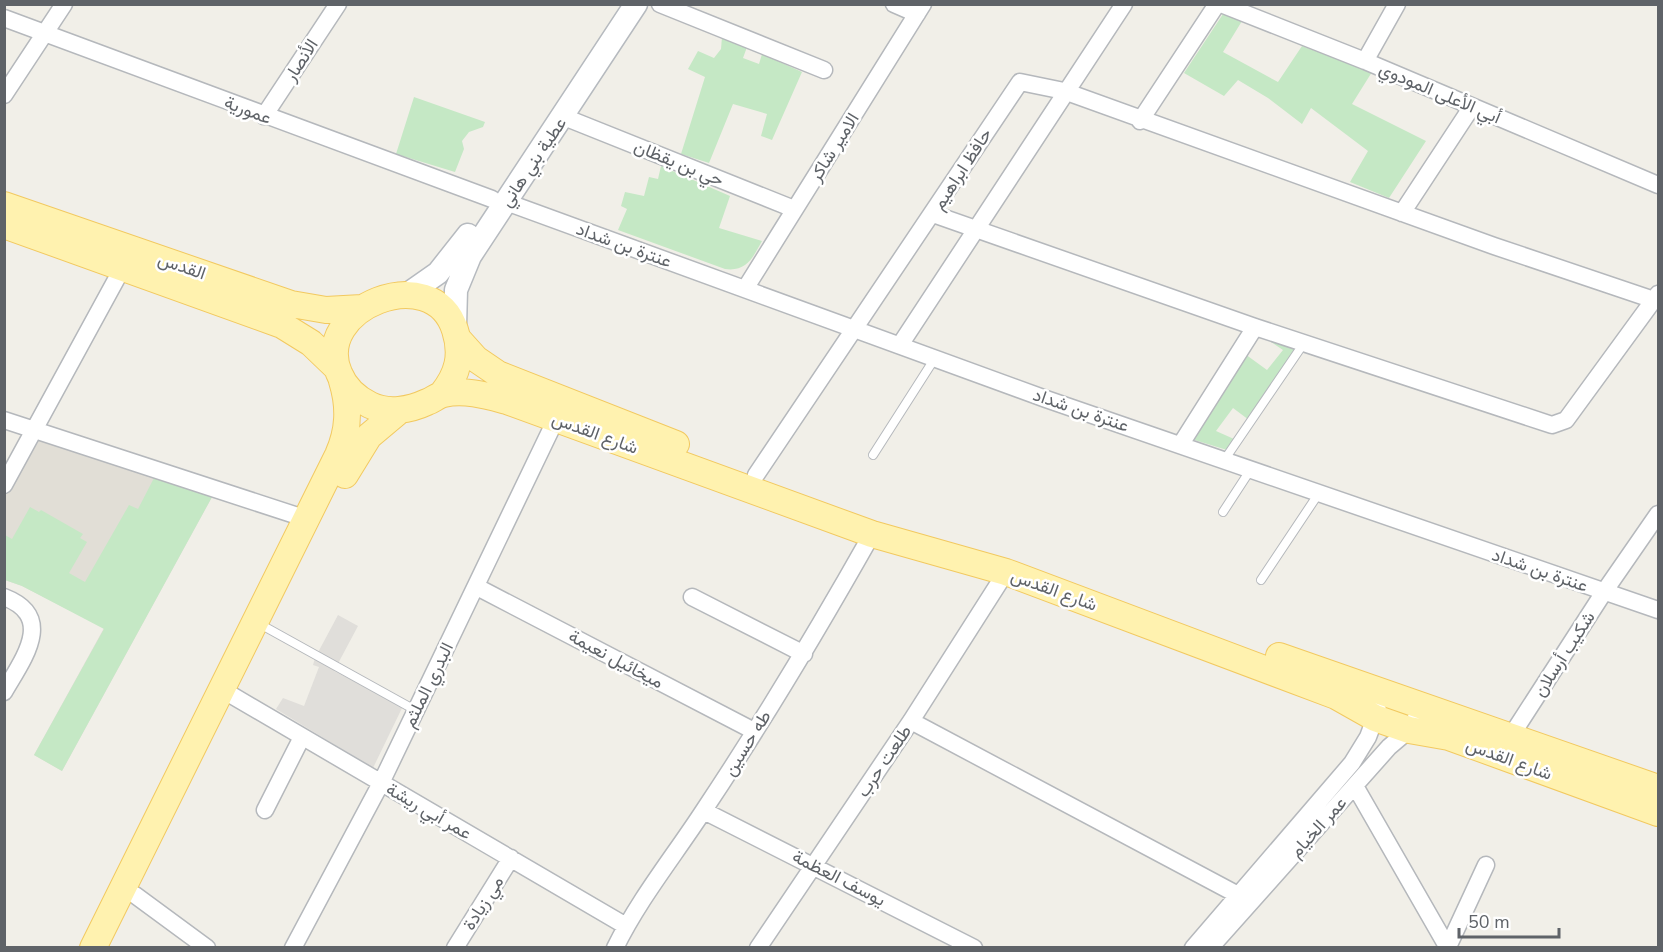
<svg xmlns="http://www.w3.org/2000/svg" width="1663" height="952" viewBox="0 0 1663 952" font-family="'Nunito Sans',Vazirmatn,sans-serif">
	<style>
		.industrial { fill: #e0deda }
		.education { fill: #e1ded6 }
		.green { fill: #c5e8c5 }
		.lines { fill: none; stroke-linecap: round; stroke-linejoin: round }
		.service-casing { stroke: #b5b8bc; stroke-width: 10 }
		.minor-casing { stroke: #b5b8bc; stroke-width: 19 }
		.secondary-casing { stroke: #b6babf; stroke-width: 25 }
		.primary-casing { stroke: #f2c960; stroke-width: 28 }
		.service { stroke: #fff; stroke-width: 8 }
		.minor { stroke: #fff; stroke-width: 16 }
		.secondary { stroke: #fff; stroke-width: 22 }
		.primary { stroke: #fff2af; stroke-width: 26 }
		.labels { text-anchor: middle; stroke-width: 5; stroke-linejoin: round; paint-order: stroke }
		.street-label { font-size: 18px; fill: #5f6368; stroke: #fff }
	</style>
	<rect width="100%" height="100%" fill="#f1efe8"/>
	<path class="industrial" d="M 338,615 L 358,626 L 334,671 L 403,706 L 373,768 L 276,709 L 283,698 L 304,706 L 319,667 L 313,665 L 315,658 Z"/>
	<path class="education" d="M 40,439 L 212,497 L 62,771 L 34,755 L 104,628 L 22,586 L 5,580 L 4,498 Z"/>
	<path class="green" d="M 1223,14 L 1242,21 L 1223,52 L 1278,82 L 1302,46 L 1372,72 L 1352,104 L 1426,141 L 1389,198 L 1350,182 L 1368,151 L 1311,108 L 1302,124 L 1268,98 L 1238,80 L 1224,96 L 1184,73 Z
		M 722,37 L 747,47 L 743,58 L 759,64 L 762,54 L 802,72 L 772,140 L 761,136 L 767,114 L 733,104 L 709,163 L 681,154 L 705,77 L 688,69 L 698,51 L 714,58 L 721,49 Z
		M 414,97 L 485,122 L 483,127 L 469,132 L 462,141 L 464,149 L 455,172 L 396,154 Z
		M 661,166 L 730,196 L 719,228 L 762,241 C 753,257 747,272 725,269 L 618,230 L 627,209 L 621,206 L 625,192 L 644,196 L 649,177 L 658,179 Z
		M 1261,335 L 1297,347 L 1249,420 L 1233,408 L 1216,431 L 1234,439 L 1227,450 L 1188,438 L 1245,354 L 1267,370 L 1283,350 Z
		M 154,478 L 212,497 L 62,771 L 34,755 L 104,629 L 22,586 L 5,580 L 5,535 L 12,539 L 30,507 L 39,512 L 41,510 L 83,534 L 80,538 L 87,542 L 69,573 L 85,582 L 129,505 L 138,509 Z"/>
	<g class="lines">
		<g class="service-casing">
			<path id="service" d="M 873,455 L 935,358
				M 1225,459 L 1304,343
				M 1223,512 L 1251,469
				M 1261,580 L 1319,493
				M 267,628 L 415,710"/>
		</g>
		<g class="minor-casing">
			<path id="minor" d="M 660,4 L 824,70
				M 894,4 L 917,14
				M 1221,4 L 1365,61 L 1658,185
				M 4,18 L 492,199
				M 1365,61 L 1397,4
				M 4,95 L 64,4
				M 264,116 L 338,4
				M 564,117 L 794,209
				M 1140,121 L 1217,4
				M 506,202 L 1046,399 L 1658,610
				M 1402,213 L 1471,108
				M 933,214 L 1255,327 L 1552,425 L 1566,420 L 1658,294
				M 745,289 L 923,4
				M 900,345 L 1124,4
				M 4,420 L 307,519
				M 1181,444 L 1255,327
				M 756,475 L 1020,82 L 1064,91 L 1494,246 L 1654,300
				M 4,485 L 123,267
				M 477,587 L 754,731
				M 4,597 C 56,617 23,659 4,692
				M 692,597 L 804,654
				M 233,696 L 626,926
				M 911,721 L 1238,895
				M 1511,736 L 1604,592 L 1658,514
				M 1355,786 L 1448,948
				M 265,810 L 302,737
				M 704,811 L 974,948
				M 135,895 L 207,948
				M 1448,947 L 1486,865
				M 293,948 L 381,783 L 556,419
				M 455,948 L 511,858
				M 615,948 C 639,899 674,856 704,810 C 764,720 819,628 872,534
				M 758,948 L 911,721 L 1006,572
				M 1193,948 L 1352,763 L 1368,737 L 1378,710
				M 1210,948 L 1389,747 L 1409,730 L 1423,706"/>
		</g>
		<g class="secondary-casing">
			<path id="secondary" d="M 408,294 L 438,273 L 468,235
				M 455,327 L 456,290 L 470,256 L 636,4"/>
		</g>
		<g class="primary-casing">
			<path id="primary" d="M 4,205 L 291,304 L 326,310 L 362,308
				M 4,225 L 282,325 L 311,343 L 336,367
				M 458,339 L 476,359 L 498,374 L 676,444
				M 442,394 C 458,374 463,355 455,330 C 433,259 311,308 339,373 C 345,388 356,398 370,405 C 388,414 410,410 427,402 C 433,400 438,395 444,394 C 464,389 488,396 507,401 L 872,534 L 1006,572 L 1336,696 L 1375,718 L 1409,730 L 1449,737 L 1658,813
				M 345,475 L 369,436 L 400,410
				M 1279,656 L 1658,788
				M 93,948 L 338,455 C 349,430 350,407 342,381"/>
		</g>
		<use href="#service" class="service"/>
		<use href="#minor" class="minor"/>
		<use href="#secondary" class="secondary"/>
		<use href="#primary" class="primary"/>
	</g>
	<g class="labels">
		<g class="street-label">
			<text transform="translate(301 60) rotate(-57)" y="6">الأنصار</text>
			<text transform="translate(1440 93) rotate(23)" y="6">أبي الأعلى المودوي</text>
			<text transform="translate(248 110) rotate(21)" y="6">عمورية</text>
			<text transform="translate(834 147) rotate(-58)" y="6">الامير شاكر</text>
			<text transform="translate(533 162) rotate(-56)" y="6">عطية بني هاني</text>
			<text transform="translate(679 163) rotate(22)" y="6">حي بن يقظان</text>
			<text transform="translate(962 169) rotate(-57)" y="6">حافظ ابراهيم</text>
			<text transform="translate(624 245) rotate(20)" y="6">عنترة بن شداد</text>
			<text transform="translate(182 266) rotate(19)" y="6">القدس</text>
			<text transform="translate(1081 410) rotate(19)" y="6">عنترة بن شداد</text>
			<text transform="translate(595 433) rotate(20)" y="6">شارع القدس</text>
			<text transform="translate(1540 570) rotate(19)" y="6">عنترة بن شداد</text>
			<text transform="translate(1054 590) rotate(20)" y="6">شارع القدس</text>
			<text transform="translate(1564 654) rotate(-57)" y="6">شكيب أرسلان</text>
			<text transform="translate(616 659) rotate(28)" y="6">ميخائيل نعيمة</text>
			<text transform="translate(428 685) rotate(-64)" y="6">البدري الملثم</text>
			<text transform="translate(747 743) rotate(-58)" y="6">طه حسين</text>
			<text transform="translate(1509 759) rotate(20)" y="6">شارع القدس</text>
			<text transform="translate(884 761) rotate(-56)" y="6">طلعت حرب</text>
			<text transform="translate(429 811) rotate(30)" y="6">عمر أبي ريشة</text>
			<text transform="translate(1318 827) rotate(-48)" y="6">عمر الخيام</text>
			<text transform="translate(839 878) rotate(27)" y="6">يوسف العظمة</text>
			<text transform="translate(483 903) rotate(-58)" y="6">مي زيادة</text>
		</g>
	</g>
	<rect width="1663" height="952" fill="none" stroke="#5f6368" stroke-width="12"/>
	<path d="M1459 928v9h100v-9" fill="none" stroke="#5f6368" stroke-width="3"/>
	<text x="1468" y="928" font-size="18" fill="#5f6368" stroke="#ffffff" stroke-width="4.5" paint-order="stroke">50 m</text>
</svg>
